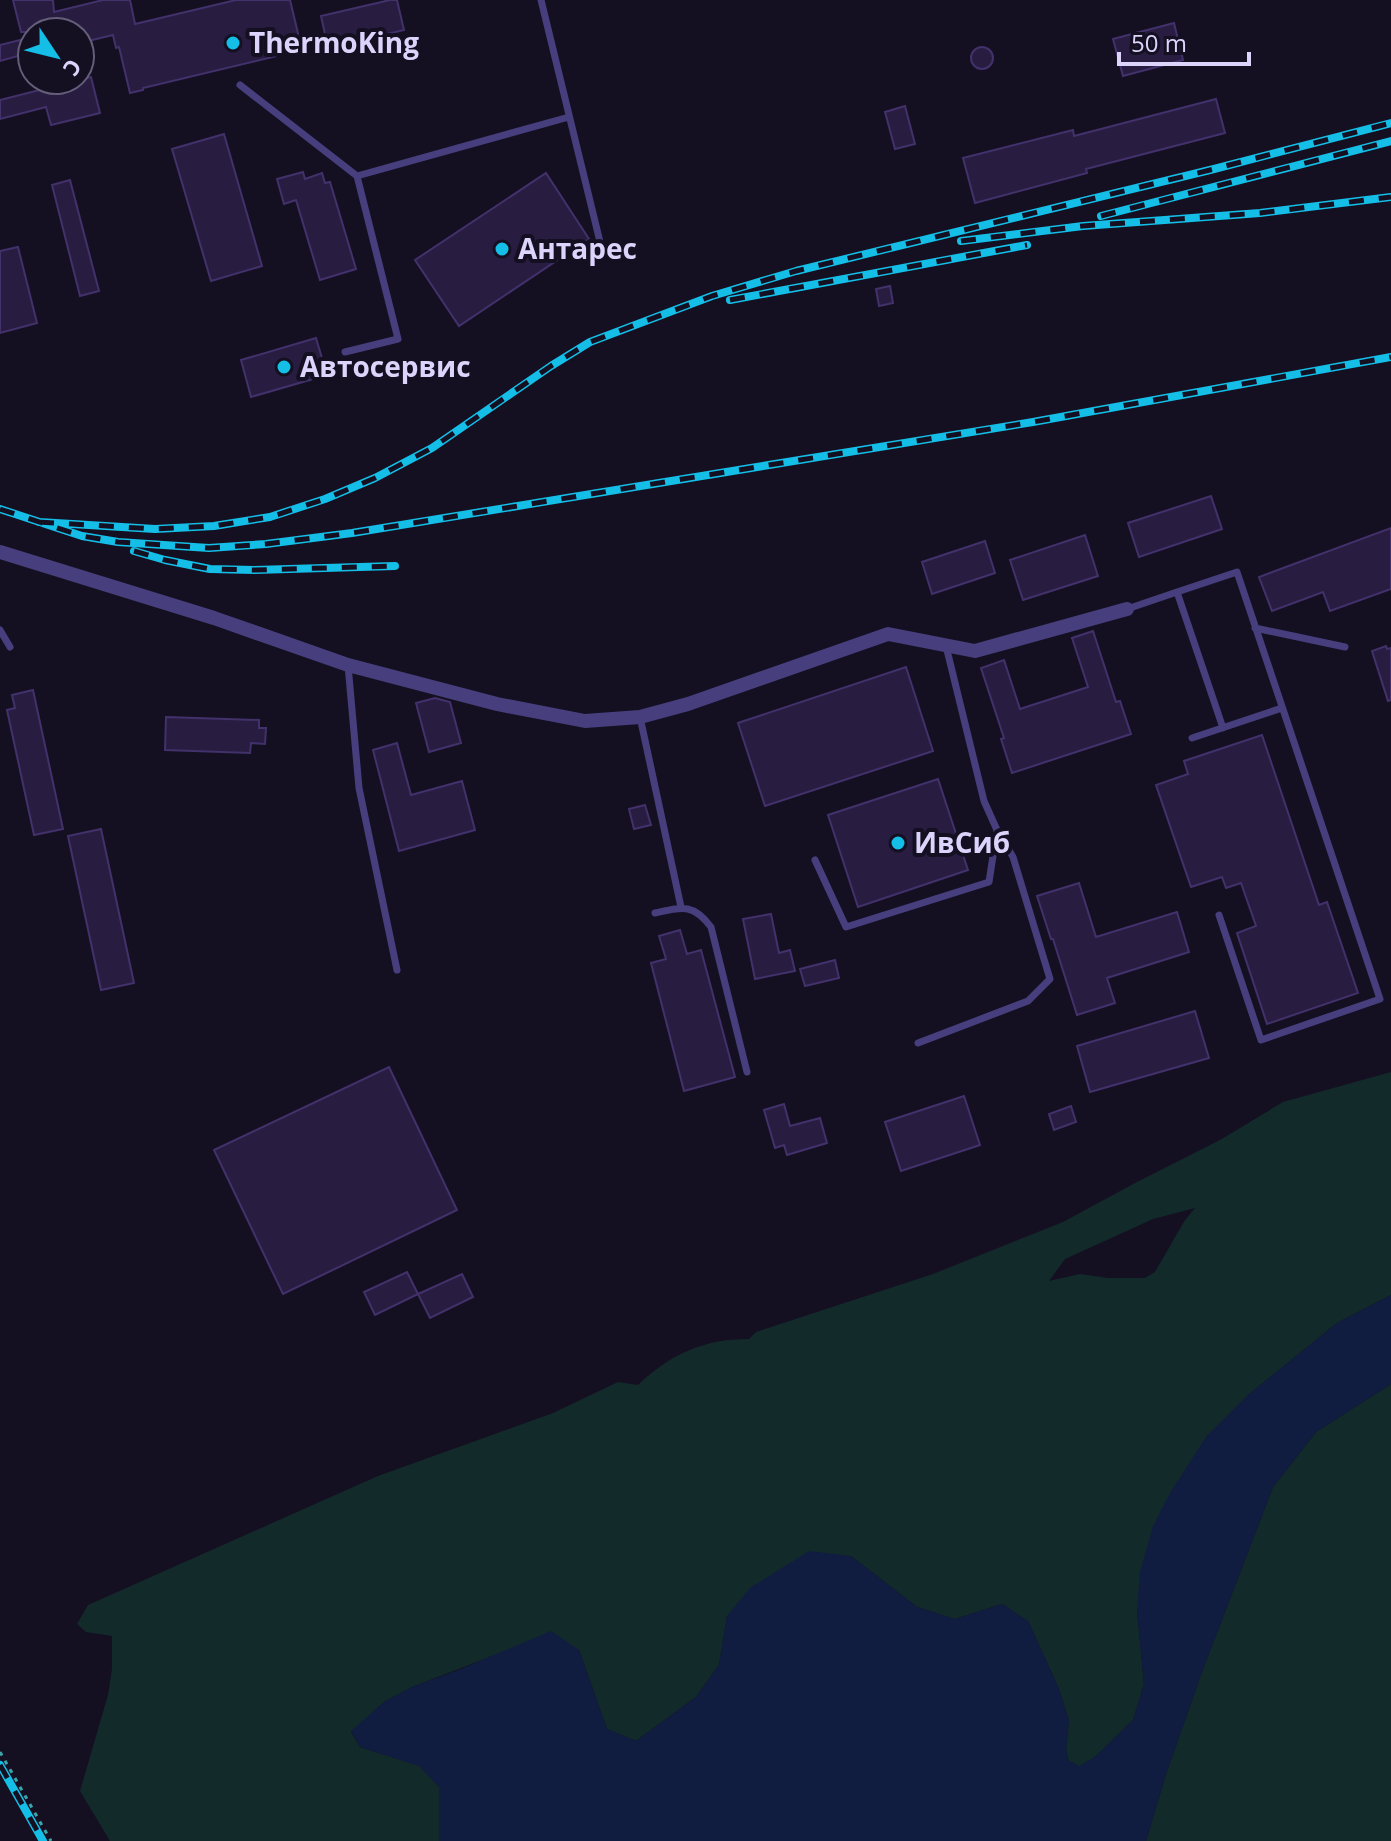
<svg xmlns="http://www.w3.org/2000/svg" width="1391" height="1841" viewBox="0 0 1391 1841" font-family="'Open Sans',sans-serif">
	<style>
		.green { fill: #132a2b; fill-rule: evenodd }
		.water { fill: #101d40 }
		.building { fill: #281d41; stroke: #42316b; stroke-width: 2 }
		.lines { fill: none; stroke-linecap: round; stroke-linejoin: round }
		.path { stroke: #39a6aa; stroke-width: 3; stroke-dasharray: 4 6; stroke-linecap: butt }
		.lane { stroke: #473f7d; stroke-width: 7 }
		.street { stroke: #473f7d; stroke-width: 14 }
		.rail-casing { stroke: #14bee7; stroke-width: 8 }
		.rail { stroke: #141022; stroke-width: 5; stroke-dasharray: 15; stroke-linecap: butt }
		.poi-dot { fill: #14bee7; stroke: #141022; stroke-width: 3 }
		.labels { text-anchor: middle; stroke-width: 8; stroke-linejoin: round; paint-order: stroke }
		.poi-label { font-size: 28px; font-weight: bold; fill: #dcd4fb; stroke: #141022; text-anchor: start }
	</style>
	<rect width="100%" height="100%" fill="#141022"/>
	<path class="green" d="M 1391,1072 L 1391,1295 L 1337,1323 L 1248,1395 L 1206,1437 L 1137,1611 L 1144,1684 L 1133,1720 L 1095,1757 L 1079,1767 L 1068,1760 L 1066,1749 L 1069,1721 L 1059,1689 L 1028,1621 L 1002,1604 L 955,1619 L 917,1607 L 851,1556 L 727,1616 L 719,1665 L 696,1697 L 636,1741 L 607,1729 L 579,1650 L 495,1655 L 412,1687 L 384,1702 L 351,1732 L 360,1747 L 420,1766 L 439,1787 L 439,1841 L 110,1841 L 80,1791 L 108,1695 L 112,1669 L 112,1636 L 86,1632 L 77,1624 L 88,1605 L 378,1476 L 553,1413 L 618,1382 L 638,1385 C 671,1354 703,1339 749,1339 L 756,1332 L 933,1274 L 1063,1222 L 1137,1182 L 1220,1140 L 1283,1102 ZM 1195,1208 L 1185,1220 L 1155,1272 L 1145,1278 L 1108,1278 L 1080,1274 L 1049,1281 L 1065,1259 L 1153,1219 Z
		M 1391,1384 L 1391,1841 L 1146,1841 L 1166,1774 L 1203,1669 L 1273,1487 L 1316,1432 Z"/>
	<path class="water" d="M 1391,1295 L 1391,1384 L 1316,1432 L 1273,1487 L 1203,1669 L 1166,1774 L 1146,1841 L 439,1841 L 439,1787 L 419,1766 L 360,1747 L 351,1731 L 384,1702 L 412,1687 L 461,1669 L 551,1631 L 579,1650 L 607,1729 L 636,1741 L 696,1697 L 719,1665 L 727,1616 L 750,1588 L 809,1551 L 851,1556 L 917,1607 L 955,1619 L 1002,1604 L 1028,1621 L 1059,1689 L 1069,1721 L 1066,1749 L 1068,1760 L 1079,1766 L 1095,1757 L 1133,1720 L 1144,1684 L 1137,1611 L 1140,1572 L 1153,1526 L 1170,1493 L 1206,1437 L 1248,1395 L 1337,1323 Z"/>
	<path class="building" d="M 13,0 L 53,0 L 54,12 L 103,0 L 130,0 L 135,24 L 236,0 L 290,0 L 302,50 L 143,88 L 143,90 L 130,93 L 119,47 L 116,48 L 113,35 L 80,43 L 80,32 L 21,32 Z
		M 390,0 L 397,0 L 404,30 L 328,48 L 321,16 Z
		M 1174,23 L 1183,60 L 1123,76 L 1113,39 Z
		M 32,37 L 32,52 L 0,61 L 0,45 Z
		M971 58a11 11 0 1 1 22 0a11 11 0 1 1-22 0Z
		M 91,77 L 100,113 L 51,125 L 46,107 L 0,119 L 0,100 Z
		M 1216,99 L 1225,133 L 1086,169 L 1087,173 L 975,203 L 963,158 L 1073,130 L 1074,136 Z
		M 905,106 L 915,144 L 895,149 L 885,112 Z
		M 224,134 L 262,266 L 211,281 L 172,149 Z
		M 303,172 L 305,179 L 322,173 L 325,183 L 330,182 L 356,269 L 320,280 L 296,200 L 284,204 L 277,179 Z
		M 546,173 L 589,239 L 459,326 L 415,260 Z
		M 70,180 L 99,291 L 80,296 L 52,185 Z
		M 18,247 L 37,323 L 0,333 L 0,251 Z
		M 890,286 L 893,303 L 879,306 L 876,289 Z
		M 316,338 L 327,375 L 251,397 L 241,360 Z
		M 1211,496 L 1222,529 L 1139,557 L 1128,523 Z
		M 1391,528 L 1391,589 L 1330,611 L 1323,592 L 1272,611 L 1259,577 Z
		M 1085,535 L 1098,576 L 1023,600 L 1010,560 Z
		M 985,541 L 995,573 L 932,594 L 922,562 Z
		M 1093,631 L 1116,702 L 1120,701 L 1131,734 L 1012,773 L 1001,739 L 1004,738 L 981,668 L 1004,660 L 1020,709 L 1088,687 L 1072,638 Z
		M 1386,646 L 1387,649 L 1391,648 L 1391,700 L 1388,701 L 1372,651 Z
		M 906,667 L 933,751 L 765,806 L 738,723 Z
		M 33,690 L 63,829 L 34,835 L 7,710 L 15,708 L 12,695 Z
		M 435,698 L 450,702 L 461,743 L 429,752 L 416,703 Z
		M 166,717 L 259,720 L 259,728 L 266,728 L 265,744 L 251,743 L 250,753 L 165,750 Z
		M 1262,735 L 1319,905 L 1327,902 L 1358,993 L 1267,1024 L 1237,933 L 1256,926 L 1241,883 L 1226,888 L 1222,877 L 1191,887 L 1156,785 L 1188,774 L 1184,761 Z
		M 397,743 L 411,795 L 462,781 L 475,830 L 399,851 L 373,750 Z
		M 938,779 L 968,870 L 858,907 L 828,815 Z
		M 645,805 L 651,825 L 634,829 L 629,809 Z
		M 101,829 L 134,983 L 101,990 L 68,836 Z
		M 1079,883 L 1096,937 L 1177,912 L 1189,952 L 1107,978 L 1115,1003 L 1077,1015 L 1053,939 L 1051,939 L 1037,896 Z
		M 771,914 L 779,953 L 790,950 L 795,971 L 755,979 L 743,919 Z
		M 680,930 L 687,954 L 701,950 L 735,1077 L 684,1091 L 651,963 L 666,959 L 659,936 Z
		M 835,960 L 839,978 L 805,986 L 800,969 Z
		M 1195,1011 L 1209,1058 L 1090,1092 L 1077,1046 Z
		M 389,1067 L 457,1210 L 283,1294 L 214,1150 Z
		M 964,1096 L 980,1145 L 901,1171 L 885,1122 Z
		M 784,1104 L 790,1126 L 820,1118 L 827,1143 L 787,1155 L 784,1145 L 775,1148 L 764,1110 Z
		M 1071,1106 L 1076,1122 L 1054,1130 L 1049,1114 Z
		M 407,1272 L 418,1294 L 375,1315 L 364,1292 Z
		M 462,1274 L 473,1297 L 430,1318 L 418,1294 Z"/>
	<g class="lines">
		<path class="path" d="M 0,1752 L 51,1841"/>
		<path class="lane" d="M 541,0 L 602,250
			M 240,85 L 357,176 L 569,117
			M 345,352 L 398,339 L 357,176
			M 1177,592 L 1237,572 L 1380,999 L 1261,1040 L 1219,915
			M 1127,609 L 1177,592 L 1223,728
			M 1255,628 L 1345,647
			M 0,630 L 10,647
			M 348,665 L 359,788 L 397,970
			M 640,717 L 681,907
			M 1192,738 L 1282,708
			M 815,860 L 846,927 L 989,882 L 997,830
			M 655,913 C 682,907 693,903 711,927 L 747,1072
			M 918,1043 L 1028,1001 L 1050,979 L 1013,857 L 997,830 L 984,801 L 946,646"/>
		<path class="street" d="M 0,552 L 214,618 L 348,665 L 497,704 L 585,721 L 640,717 L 688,704 L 888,634 L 975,651 L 1127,609"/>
		<g class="rail-casing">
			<path id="rail" d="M 1101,216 L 1391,141
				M 961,241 L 1083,226 L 1260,213 L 1391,197
				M 730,300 L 1027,245
				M 0,509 L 82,536 L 118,542 L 209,548 L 266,544 L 352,533 L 1033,422 L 1391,357
				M 39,522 L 155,529 L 214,526 L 270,517 L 325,499 L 375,478 L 432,448 L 551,366 L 590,342 L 712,296 L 796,271 L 1214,169 L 1391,123
				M 134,551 L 165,560 L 210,569 L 254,570 L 395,566
				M 0,1765 L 43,1841"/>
		</g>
		<use href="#rail" class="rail"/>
	</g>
	<g class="poi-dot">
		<circle cx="233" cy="43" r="8"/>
		<circle cx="502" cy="249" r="8"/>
		<circle cx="284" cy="367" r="8"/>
		<circle cx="898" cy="843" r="8"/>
	</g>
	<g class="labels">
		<g class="poi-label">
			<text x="249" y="53">ThermoKing</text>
			<text x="518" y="259">Антарес</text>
			<text x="300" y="377">Автосервис</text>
			<text x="914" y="853">ИвСиб</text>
		</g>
	</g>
	<g transform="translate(56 56) rotate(125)"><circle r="38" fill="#141022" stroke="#645e79" stroke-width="2"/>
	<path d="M0-6L14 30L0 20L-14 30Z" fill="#14bee7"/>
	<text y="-12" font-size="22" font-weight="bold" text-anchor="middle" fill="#dcd4fb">С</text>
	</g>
	<path d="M1119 52v12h130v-12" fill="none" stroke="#dcd4fb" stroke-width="4"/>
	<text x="1131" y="52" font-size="24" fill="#dcd4fb" stroke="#141022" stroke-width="6" paint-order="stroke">50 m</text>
</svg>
